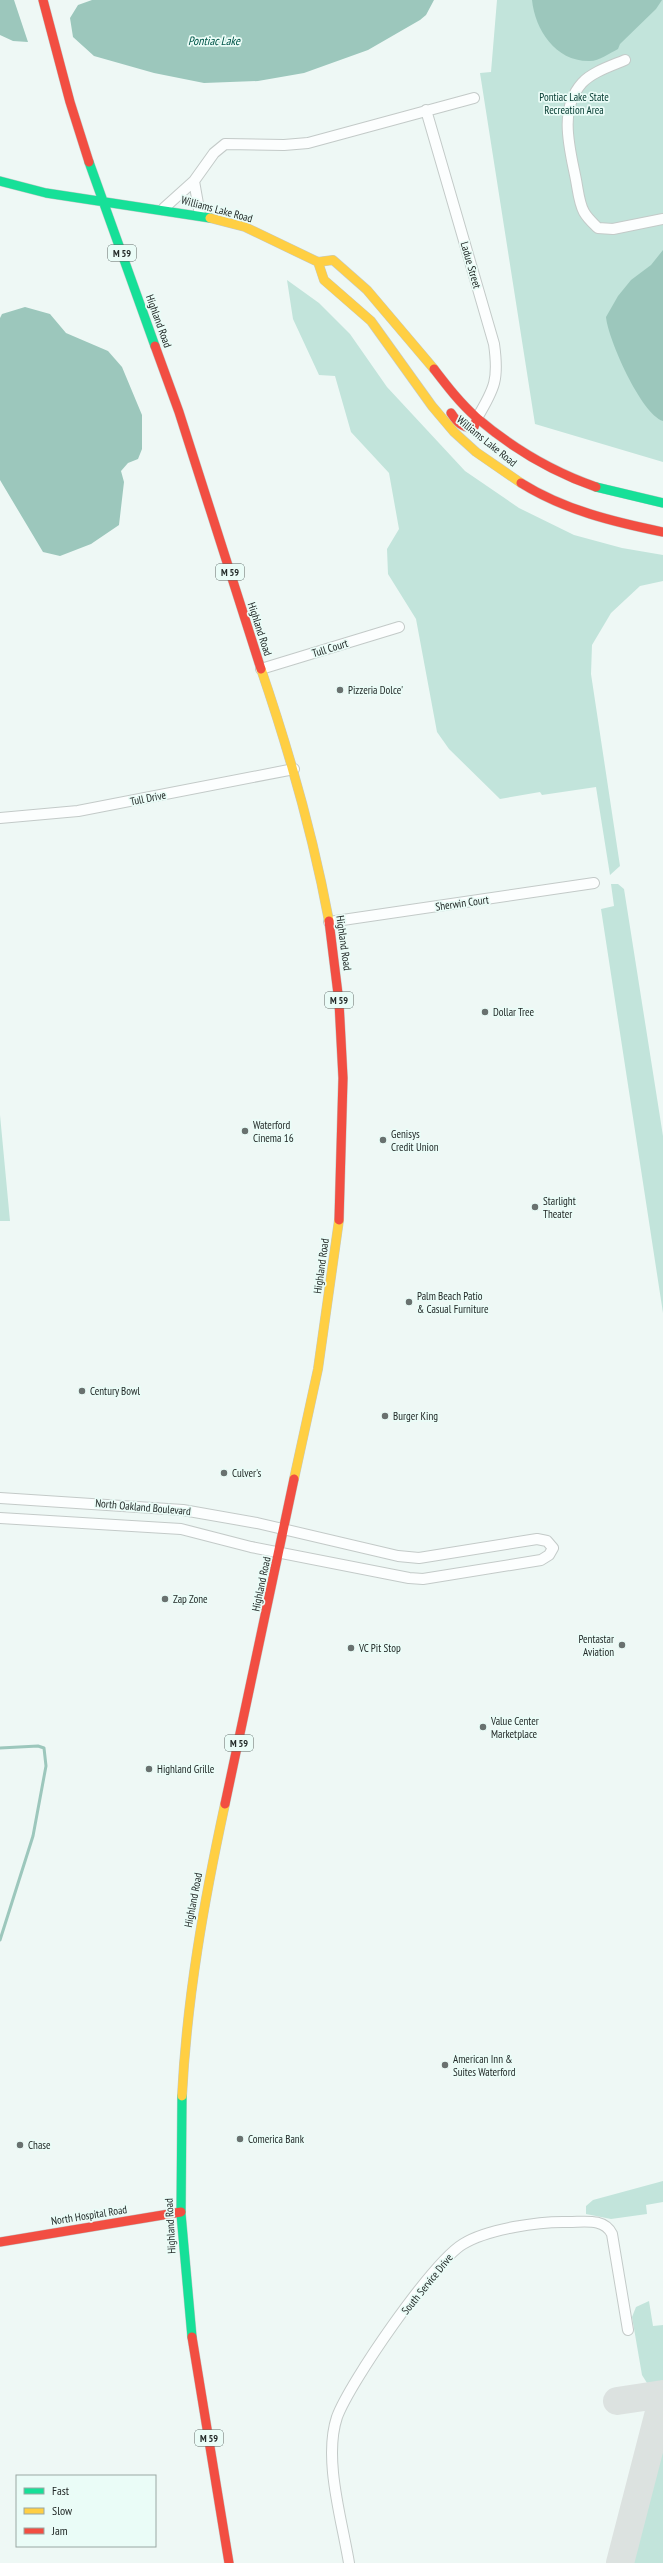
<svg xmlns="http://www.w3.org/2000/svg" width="663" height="2563" viewBox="0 0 663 2563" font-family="'PT Sans Narrow',sans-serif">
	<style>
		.green { fill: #c2e4db }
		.water { fill: #9cc7bc }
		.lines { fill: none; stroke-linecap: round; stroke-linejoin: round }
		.stream { stroke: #9cc7bc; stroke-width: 3 }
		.taxiway { stroke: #dce2e0; stroke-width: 28 }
		.street-casing { stroke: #c3cac8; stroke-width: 12 }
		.fast-casing { stroke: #c3cac8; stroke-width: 10 }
		.slow-casing { stroke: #c3cac8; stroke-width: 10 }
		.jam-casing { stroke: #c3cac8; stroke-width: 10 }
		.street { stroke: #fcfefe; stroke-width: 10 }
		.fast { stroke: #16e098; stroke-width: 9 }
		.slow { stroke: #ffcf43; stroke-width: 9 }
		.jam { stroke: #f24e42; stroke-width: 9 }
		.poi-dot { fill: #69716f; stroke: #eafcf7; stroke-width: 1.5 }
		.labels { text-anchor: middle; stroke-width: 3.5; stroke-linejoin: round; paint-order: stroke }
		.shield { fill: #eafcf7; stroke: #5e6865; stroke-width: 1 }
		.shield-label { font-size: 10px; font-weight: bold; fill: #222927 }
		.park-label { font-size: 11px; fill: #00382e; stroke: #eafcf7 }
		.street-label { font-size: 11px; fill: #222927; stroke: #eafcf7 }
		.poi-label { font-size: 11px; fill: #222927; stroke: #eafcf7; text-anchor: start }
		.water-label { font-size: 12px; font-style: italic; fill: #005548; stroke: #eafcf7 }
	</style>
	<rect width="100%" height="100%" fill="#eef8f5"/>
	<path class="green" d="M 497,0 L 663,0 L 663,462 L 535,424 L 480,73 L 491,72 Z
		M 287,280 L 319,303 L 350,334 L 387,387 L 465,471 L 519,508 L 574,535 L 622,548 L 663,555 L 663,581 L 640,586 L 611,613 L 592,645 L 591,674 L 620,866 L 610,875 L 596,787 L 542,795 L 540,792 L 500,799 L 449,749 L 437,732 L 416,619 L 388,574 L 387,549 L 399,529 L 389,473 L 351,432 L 335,376 L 319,375 L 293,319 Z
		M 611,884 L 618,884 L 624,889 L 663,1136 L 663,1313 L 601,909 L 614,906 Z
		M 0,1115 L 10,1221 L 0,1221 Z
		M 663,2181 L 663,2202 L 646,2205 L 647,2214 L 611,2219 L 586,2214 L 586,2206 L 593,2200 Z
		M 649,2301 L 653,2326 L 663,2325 L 663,2382 L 647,2383 L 642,2375 L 632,2317 L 636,2307 Z
		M 663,2441 L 663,2563 L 631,2563 Z"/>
	<path class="water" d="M 0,0 L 14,0 L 28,42 L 13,41 L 0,35 Z
		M 92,0 L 434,0 L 426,15 L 420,20 L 368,50 L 304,73 L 258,81 L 204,83 L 154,73 L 94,56 L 73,37 L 70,18 L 78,5 Z
		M 532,0 L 662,0 L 656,9 L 620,44 L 618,49 C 610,53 599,61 590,61 C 556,62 535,30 532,0 Z
		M 663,250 L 663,421 C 641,414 608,339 606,317 L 618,296 L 631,280 L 651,265 Z
		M 25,307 L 50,314 L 66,333 L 108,351 L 122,367 L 142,415 L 142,449 L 138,459 L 128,463 L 121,471 L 124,482 L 119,525 L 91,544 L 60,556 L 43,552 L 0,480 L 0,318 L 2,314 Z"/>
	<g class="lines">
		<path class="stream" d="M 0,1748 L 38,1746 L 44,1748 L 46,1766 L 33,1836 L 0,1940"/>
		<path class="taxiway" d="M 617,2401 L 663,2394
			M 620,2563 L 659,2412 L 663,2403"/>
		<g class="street-casing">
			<path id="street" d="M 625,60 C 611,66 592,72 582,83 C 558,110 570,149 576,180 C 578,190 579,203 584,212 C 588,219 593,223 598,228 L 613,229 L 663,219
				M 426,110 L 494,344 C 499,379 495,388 477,418
				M 194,181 L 200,215
				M 164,208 L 194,181 L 214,153 L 225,144 L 284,145 L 308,143 L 474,98
				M 261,669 L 399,627
				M 0,818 L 78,811 L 294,769
				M 329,922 L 594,883
				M 0,1498 L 183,1510 L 257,1523 L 398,1556 L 419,1558 L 537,1539 L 547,1541 L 553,1548 L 549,1555 L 541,1560 L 423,1579 L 409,1578 L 251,1547 L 181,1529 L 0,1518
				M 349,2563 C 342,2520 323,2459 337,2417 C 350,2382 432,2263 463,2244 C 487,2229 540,2221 569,2222 C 585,2222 604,2218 612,2234 L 628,2330"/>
		</g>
		<g class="fast-casing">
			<path id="fast" d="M 89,162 L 155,346
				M 0,181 L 46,193 L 210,218
				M 596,487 L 663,503
				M 182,2096 L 181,2214 L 192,2337"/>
		</g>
		<g class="slow-casing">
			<path id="slow" d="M 210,218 L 245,227 L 318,262 L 333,260 L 367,290 L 434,369
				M 318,262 L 324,280 L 371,321 L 432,406 L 454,432 L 476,452 L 521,483
				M 261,669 C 289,751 313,835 329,921
				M 294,1479 L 318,1369 L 339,1220
				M 182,2096 C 187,1997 204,1901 225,1804"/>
		</g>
		<g class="jam-casing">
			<path id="jam" d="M 43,0 L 70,102 L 89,162
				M 155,346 L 179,412 L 261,669
				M 434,369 C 447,386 460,403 477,418 C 511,447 553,472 596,487
				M 451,413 C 457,422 463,429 474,427 L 477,418
				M 521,483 C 564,510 614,522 663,532
				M 329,921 L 339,1002 L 343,1078 L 339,1220
				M 225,1804 L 294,1479
				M 0,2242 L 181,2212
				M 192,2337 L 229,2563"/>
		</g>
		<use href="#street" class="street"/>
		<use href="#fast" class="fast"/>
		<use href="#slow" class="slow"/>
		<use href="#jam" class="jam"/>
	</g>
	<g class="poi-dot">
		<circle cx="340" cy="690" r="4"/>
		<circle cx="485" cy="1012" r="4"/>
		<circle cx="245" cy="1131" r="4"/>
		<circle cx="383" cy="1140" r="4"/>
		<circle cx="535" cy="1207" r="4"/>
		<circle cx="409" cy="1302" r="4"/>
		<circle cx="82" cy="1391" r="4"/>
		<circle cx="385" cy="1416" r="4"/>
		<circle cx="224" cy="1473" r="4"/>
		<circle cx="165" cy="1599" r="4"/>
		<circle cx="622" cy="1645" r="4"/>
		<circle cx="351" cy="1648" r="4"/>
		<circle cx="483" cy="1727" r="4"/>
		<circle cx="149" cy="1769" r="4"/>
		<circle cx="445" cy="2065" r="4"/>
		<circle cx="240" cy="2139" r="4"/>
		<circle cx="20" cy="2145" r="4"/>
	</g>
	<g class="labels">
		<g class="shield">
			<rect x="108" y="245" width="28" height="16" rx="3"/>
			<rect x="216" y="564" width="28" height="16" rx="3"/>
			<rect x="325" y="992" width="28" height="16" rx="3"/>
			<rect x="225" y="1735" width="28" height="16" rx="3"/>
			<rect x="195" y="2430" width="28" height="16" rx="3"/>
		</g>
		<g class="shield-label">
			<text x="122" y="257">M 59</text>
			<text x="230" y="576">M 59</text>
			<text x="339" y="1004">M 59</text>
			<text x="239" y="1747">M 59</text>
			<text x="209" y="2442">M 59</text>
		</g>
		<g class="park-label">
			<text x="574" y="101">Pontiac Lake State<tspan x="574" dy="13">Recreation Area</tspan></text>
		</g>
		<g class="street-label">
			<text transform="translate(217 209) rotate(15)" y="4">Williams Lake Road</text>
			<text transform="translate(471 265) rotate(74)" y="4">Ladue Street</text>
			<text transform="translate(159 321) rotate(70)" y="4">Highland Road</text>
			<text transform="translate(487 441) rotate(39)" y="4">Williams Lake Road</text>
			<text transform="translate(260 629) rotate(72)" y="4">Highland Road</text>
			<text transform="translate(330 648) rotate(-17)" y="4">Tull Court</text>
			<text transform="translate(148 798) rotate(-11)" y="4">Tull Drive</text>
			<text transform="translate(462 903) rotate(-8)" y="4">Sherwin Court</text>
			<text transform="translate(344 943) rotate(82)" y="4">Highland Road</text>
			<text transform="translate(321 1266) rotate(-82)" y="4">Highland Road</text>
			<text transform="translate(143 1507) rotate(5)" y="4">North Oakland Boulevard</text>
			<text transform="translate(261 1584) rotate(-78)" y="4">Highland Road</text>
			<text transform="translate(193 1900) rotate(-79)" y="4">Highland Road</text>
			<text transform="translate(89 2215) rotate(-9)" y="4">North Hospital Road</text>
			<text transform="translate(170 2226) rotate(-93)" y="4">Highland Road</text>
			<text transform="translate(427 2284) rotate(-51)" y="4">South Service Drive</text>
		</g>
		<g class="poi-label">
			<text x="348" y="694">Pizzeria Dolce'</text>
			<text x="493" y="1016">Dollar Tree</text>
			<text x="253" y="1129">Waterford<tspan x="253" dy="13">Cinema 16</tspan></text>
			<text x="391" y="1138">Genisys<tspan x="391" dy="13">Credit Union</tspan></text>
			<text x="543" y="1205">Starlight<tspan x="543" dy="13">Theater</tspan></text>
			<text x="417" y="1300">Palm Beach Patio<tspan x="417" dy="13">&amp; Casual Furniture</tspan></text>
			<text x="90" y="1395">Century Bowl</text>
			<text x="393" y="1420">Burger King</text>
			<text x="232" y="1477">Culver's</text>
			<text x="173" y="1603">Zap Zone</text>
			<text x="614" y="1643" text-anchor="end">Pentastar<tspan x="614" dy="13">Aviation</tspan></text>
			<text x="359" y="1652">VC Pit Stop</text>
			<text x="491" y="1725">Value Center<tspan x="491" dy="13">Marketplace</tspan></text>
			<text x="157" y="1773">Highland Grille</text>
			<text x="453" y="2063">American Inn &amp;<tspan x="453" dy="13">Suites Waterford</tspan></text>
			<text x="248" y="2143">Comerica Bank</text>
			<text x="28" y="2149">Chase</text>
		</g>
		<g class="water-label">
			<text x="214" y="45">Pontiac Lake</text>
		</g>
	</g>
	<rect x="16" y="2475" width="140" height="72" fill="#eafcf7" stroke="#9aa8a4"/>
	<rect x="24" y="2488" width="20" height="6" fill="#16e098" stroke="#9aa8a4"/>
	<text x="52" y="2495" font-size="12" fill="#222927">Fast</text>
	<rect x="24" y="2508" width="20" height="6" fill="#ffcf43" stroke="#9aa8a4"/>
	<text x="52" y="2515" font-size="12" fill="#222927">Slow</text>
	<rect x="24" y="2528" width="20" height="6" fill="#f24e42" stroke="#9aa8a4"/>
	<text x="52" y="2535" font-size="12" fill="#222927">Jam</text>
</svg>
